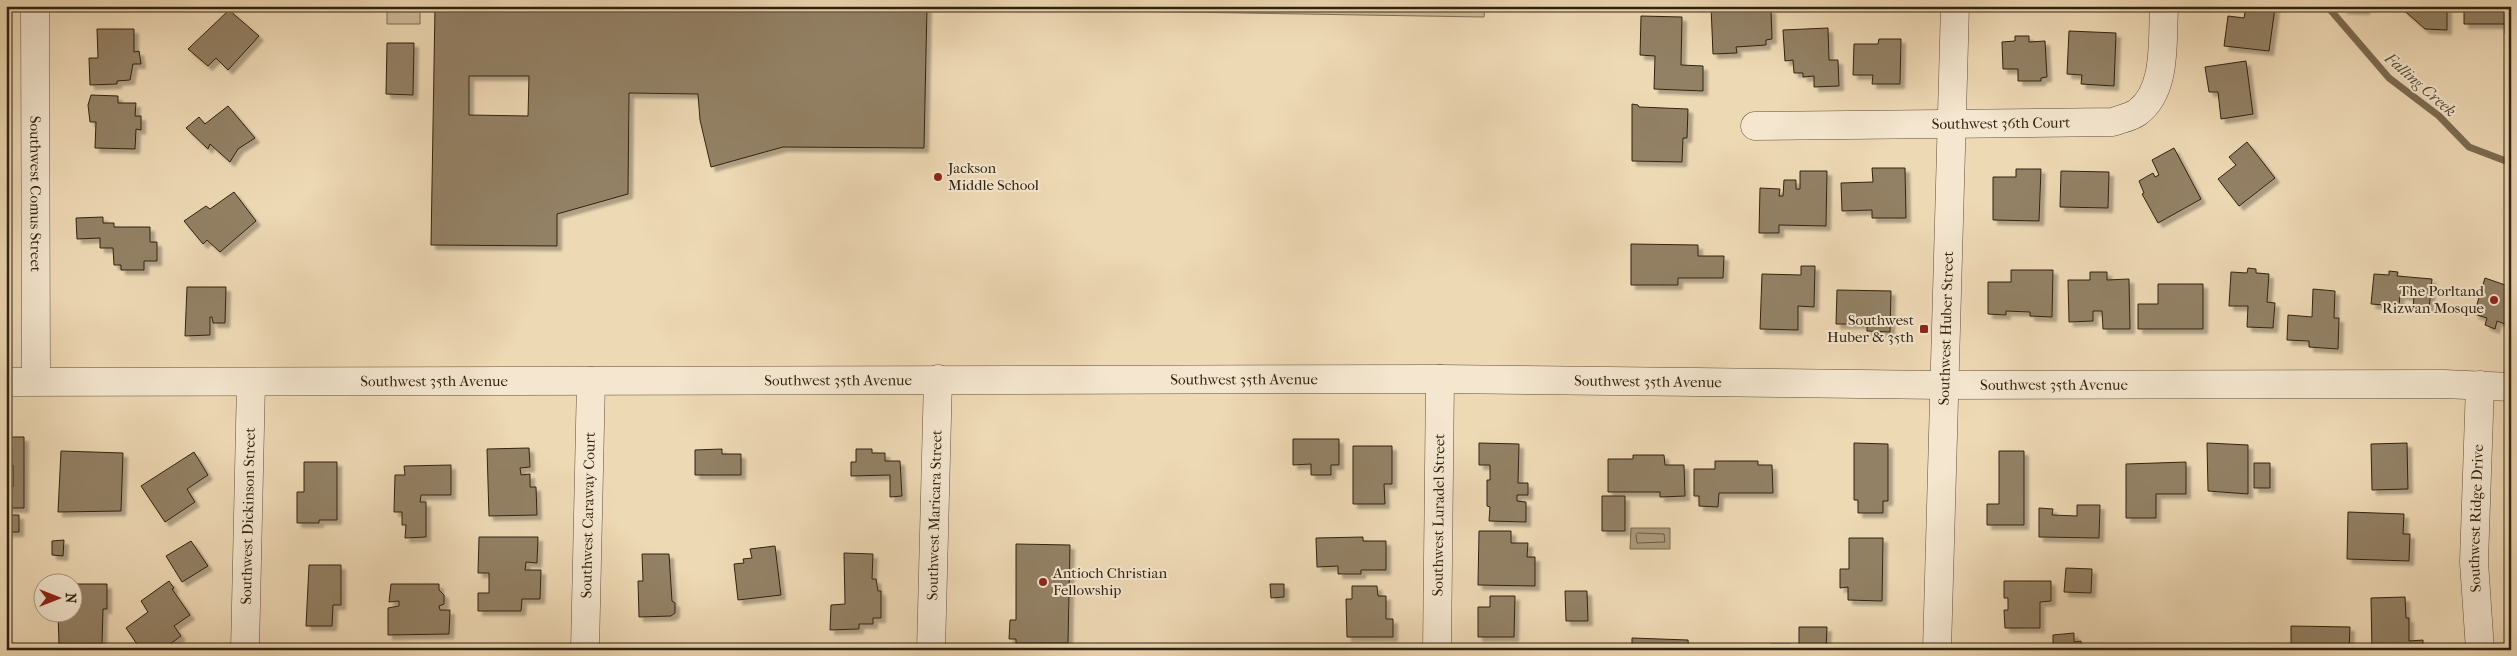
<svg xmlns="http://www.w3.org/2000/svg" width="2517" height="656" viewBox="0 0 2517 656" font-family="'IM FELL French Canon',serif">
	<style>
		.green { fill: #ceba99; stroke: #7f6e54 }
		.water { fill: #ad9b7d; stroke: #7b6b51 }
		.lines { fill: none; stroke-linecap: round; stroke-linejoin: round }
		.shore { stroke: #6e5e46; stroke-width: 1 }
		.stream { stroke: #7b6b51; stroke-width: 7 }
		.building { fill: #938165; stroke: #30220f; fill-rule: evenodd; filter: url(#shadow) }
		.minor-casing { stroke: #605038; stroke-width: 29 }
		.minor { stroke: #f4e6cf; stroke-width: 28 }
		.poi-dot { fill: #8f2418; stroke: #f4e6cf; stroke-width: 2 }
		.labels { text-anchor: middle; stroke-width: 4; stroke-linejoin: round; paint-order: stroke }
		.street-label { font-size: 15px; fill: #30220f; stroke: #f4e6cf }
		.poi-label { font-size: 15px; fill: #30220f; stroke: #f4e6cf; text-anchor: start }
		.water-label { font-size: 16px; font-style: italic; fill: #5c4c36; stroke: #f4e6cf }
	</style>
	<defs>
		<filter id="shadow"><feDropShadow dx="4.5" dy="4.5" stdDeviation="1" flood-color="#0004"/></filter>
	</defs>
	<rect width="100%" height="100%" fill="#eed9b5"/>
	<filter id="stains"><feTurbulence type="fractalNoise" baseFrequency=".004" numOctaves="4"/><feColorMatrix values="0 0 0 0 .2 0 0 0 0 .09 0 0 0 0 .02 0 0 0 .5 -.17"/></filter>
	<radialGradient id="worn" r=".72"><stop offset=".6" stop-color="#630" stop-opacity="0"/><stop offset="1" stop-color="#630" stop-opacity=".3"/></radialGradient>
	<path class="green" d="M 387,6 L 420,6 L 420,24 L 387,24 Z
		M 1120,6 L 1485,6 L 1484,17 L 1120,11 Z"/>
	<path class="water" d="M 1631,528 L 1670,528 L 1670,549 L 1630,549 Z"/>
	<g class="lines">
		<path class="shore" d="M 1638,533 L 1664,534 L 1665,542 L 1637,543 L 1636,535 Z"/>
		<path class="stream" d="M 2327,6 L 2389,78 L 2439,116 L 2469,147 L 2511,163"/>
	</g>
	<path class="building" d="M 435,6 L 927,6 L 924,148 L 783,147 L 711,167 L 700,120 L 698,94 L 629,93 L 628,194 L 557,214 L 557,246 L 431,245 ZM 469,76 L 529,76 L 528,116 L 469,115 Z
		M 1711,6 L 1755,6 L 1755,9 L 1771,9 L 1772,39 L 1766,40 L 1766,45 L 1736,47 L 1737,53 L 1713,54 Z
		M 2246,6 L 2275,8 L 2269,51 L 2224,46 L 2228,16 L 2244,18 Z
		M 2343,6 L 2365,6 L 2365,10 L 2342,9 Z
		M 2399,6 L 2447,6 L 2447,30 L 2425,29 Z
		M 2464,6 L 2508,6 L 2511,8 L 2511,34 L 2505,34 L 2505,24 L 2464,24 Z
		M 229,10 L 259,36 L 228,70 L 216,58 L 208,66 L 188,49 Z
		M 1641,16 L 1682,17 L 1681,65 L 1703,66 L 1703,91 L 1654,89 L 1655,56 L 1640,55 Z
		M 1828,28 L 1829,60 L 1838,60 L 1839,86 L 1814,87 L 1814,76 L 1803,77 L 1803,73 L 1794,73 L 1793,60 L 1785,61 L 1783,30 Z
		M 97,29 L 134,29 L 134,52 L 139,51 L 141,64 L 133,64 L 130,80 L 117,81 L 117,84 L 90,85 L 89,58 L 98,58 Z
		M 2069,31 L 2116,33 L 2114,86 L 2081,84 L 2082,75 L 2067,74 Z
		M 2015,36 L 2029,36 L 2029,42 L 2045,41 L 2047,77 L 2041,78 L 2041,81 L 2018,81 L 2018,69 L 2003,69 L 2002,42 L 2015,41 Z
		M 1879,39 L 1901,39 L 1900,84 L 1872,84 L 1873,75 L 1853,75 L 1854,44 L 1878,44 Z
		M 387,43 L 414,43 L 413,95 L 386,94 Z
		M 2246,61 L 2253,114 L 2221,119 L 2218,92 L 2209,92 L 2205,67 Z
		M 91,95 L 118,96 L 118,103 L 136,103 L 135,116 L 141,116 L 141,130 L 136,129 L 135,149 L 95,148 L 96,122 L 90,122 L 88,105 Z
		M 1632,104 L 1638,105 L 1639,107 L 1688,109 L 1687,138 L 1683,138 L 1682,162 L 1632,161 Z
		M 228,106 L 255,138 L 238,149 L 230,162 L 210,144 L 208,149 L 186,128 L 199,117 L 205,124 Z
		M 2247,142 L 2275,178 L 2239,206 L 2218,179 L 2236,165 L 2229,157 Z
		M 2174,148 L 2201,199 L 2158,223 L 2142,194 L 2144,193 L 2139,181 L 2153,173 L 2155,177 L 2159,175 L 2152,160 Z
		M 1872,168 L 1905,168 L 1906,218 L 1872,218 L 1872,210 L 1842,211 L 1841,183 L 1873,182 Z
		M 2016,169 L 2041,169 L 2039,221 L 1993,220 L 1993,177 L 2016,177 Z
		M 1800,171 L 1827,171 L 1826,226 L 1779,225 L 1779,233 L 1759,233 L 1760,188 L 1780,189 L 1779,196 L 1783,196 L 1784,180 L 1796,180 L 1796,189 L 1800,189 Z
		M 2061,171 L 2109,172 L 2108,208 L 2060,207 Z
		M 234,192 L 256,221 L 220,252 L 207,240 L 203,244 L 184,221 L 206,206 L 210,209 Z
		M 103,217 L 103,223 L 114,223 L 114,227 L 150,227 L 150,242 L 157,242 L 157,261 L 144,261 L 144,270 L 121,270 L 121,265 L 114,265 L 113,248 L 100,248 L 100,238 L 77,239 L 76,218 Z
		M 1631,244 L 1698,245 L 1698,256 L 1724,256 L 1723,278 L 1678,278 L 1678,285 L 1631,285 Z
		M 1801,266 L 1815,266 L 1814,307 L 1798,306 L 1798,330 L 1760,329 L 1762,274 L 1801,275 Z
		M 2248,268 L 2256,269 L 2256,273 L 2269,274 L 2267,302 L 2275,303 L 2273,328 L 2247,327 L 2248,306 L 2229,306 L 2231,272 L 2247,273 Z
		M 2011,270 L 2053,270 L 2052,317 L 2030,316 L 2030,312 L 2006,311 L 2006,315 L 1988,314 L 1988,282 L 2011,282 Z
		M 2389,271 L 2398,272 L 2397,276 L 2432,279 L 2429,309 L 2413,308 L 2414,296 L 2400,295 L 2399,306 L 2371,304 L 2374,274 L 2389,275 Z
		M 2090,272 L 2107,272 L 2107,280 L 2129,279 L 2130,329 L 2103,329 L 2102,311 L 2093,311 L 2093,321 L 2069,322 L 2068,280 L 2090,280 Z
		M 2485,278 L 2511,287 L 2510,326 L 2497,321 L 2495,329 L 2485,325 L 2487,318 L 2474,314 Z
		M 2158,284 L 2203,284 L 2203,329 L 2138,329 L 2138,304 L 2158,304 Z
		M 187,287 L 226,287 L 225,323 L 213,323 L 212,317 L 210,317 L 210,335 L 185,336 Z
		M 2313,289 L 2335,291 L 2334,318 L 2339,318 L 2338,349 L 2309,347 L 2309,341 L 2287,340 L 2288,315 L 2312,317 Z
		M 1837,290 L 1891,291 L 1890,332 L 1867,331 L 1867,324 L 1836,324 Z
		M 6,437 L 24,437 L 24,508 L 6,508 L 6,487 L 13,487 L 13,465 L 6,465 Z
		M 1293,439 L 1339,439 L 1339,465 L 1331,465 L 1331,475 L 1311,475 L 1311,464 L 1293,465 Z
		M 1479,443 L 1519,444 L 1518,483 L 1528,483 L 1528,495 L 1517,495 L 1517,501 L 1526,502 L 1526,522 L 1489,521 L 1490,507 L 1487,506 L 1487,480 L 1490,480 L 1490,465 L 1479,465 Z
		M 1854,443 L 1888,444 L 1888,501 L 1883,501 L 1883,513 L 1858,513 L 1858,500 L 1854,500 Z
		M 2207,443 L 2248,445 L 2248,494 L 2208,491 Z
		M 2407,443 L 2408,489 L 2372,490 L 2371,444 Z
		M 1353,446 L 1392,446 L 1392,484 L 1384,484 L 1385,504 L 1353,504 Z
		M 529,448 L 530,467 L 520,468 L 521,475 L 530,474 L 530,487 L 536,487 L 537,515 L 489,516 L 487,449 Z
		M 722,449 L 722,454 L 741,454 L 741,475 L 695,475 L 695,450 Z
		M 856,449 L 872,449 L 872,453 L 885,453 L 885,461 L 900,461 L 902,496 L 890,497 L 890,475 L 851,476 L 851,462 L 856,462 Z
		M 61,451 L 123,453 L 121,511 L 58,512 Z
		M 1999,451 L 2024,451 L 2024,525 L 1987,525 L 1987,504 L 1999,504 Z
		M 194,452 L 208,475 L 187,489 L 195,502 L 165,522 L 141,486 Z
		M 1633,455 L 1664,455 L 1665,465 L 1684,465 L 1685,496 L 1660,497 L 1660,492 L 1608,492 L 1608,459 L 1633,459 Z
		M 1715,461 L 1758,461 L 1758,465 L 1772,465 L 1773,493 L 1719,493 L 1718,507 L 1699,506 L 1699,496 L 1694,496 L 1694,469 L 1715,469 Z
		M 304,462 L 337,462 L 337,520 L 319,520 L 319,523 L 297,523 L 297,492 L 304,492 Z
		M 2186,462 L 2186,494 L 2156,494 L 2156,518 L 2126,518 L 2126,464 Z
		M 2254,463 L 2270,463 L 2270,488 L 2254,488 Z
		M 451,465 L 451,495 L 421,495 L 420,502 L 426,502 L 426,537 L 405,538 L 406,525 L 402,525 L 402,512 L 394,512 L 395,475 L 405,475 L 404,466 Z
		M 1602,496 L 1625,496 L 1625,531 L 1602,531 Z
		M 2077,505 L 2100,505 L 2099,538 L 2039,537 L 2039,508 L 2053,509 L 2052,515 L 2077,516 Z
		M 2348,512 L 2404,514 L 2403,534 L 2410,534 L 2409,561 L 2347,559 Z
		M 6,515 L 19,515 L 19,532 L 7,532 L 6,557 Z
		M 1479,531 L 1511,531 L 1511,543 L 1528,543 L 1527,557 L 1535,557 L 1535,586 L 1478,585 Z
		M 479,537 L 538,537 L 537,563 L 526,562 L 525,570 L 541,570 L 540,599 L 522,599 L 521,611 L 478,611 L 478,593 L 489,593 L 489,573 L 478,573 Z
		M 1363,537 L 1363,541 L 1386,541 L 1386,570 L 1361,570 L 1361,574 L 1338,574 L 1338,566 L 1317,567 L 1316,538 Z
		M 1849,538 L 1883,538 L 1882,601 L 1848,600 L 1848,587 L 1840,588 L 1840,569 L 1849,569 Z
		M 64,540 L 63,556 L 52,555 L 52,541 Z
		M 191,541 L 208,566 L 182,582 L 166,556 Z
		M 1016,544 L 1070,545 L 1068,643 L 1016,643 L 1016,639 L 1009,639 L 1010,620 L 1016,620 Z
		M 775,546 L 781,595 L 738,600 L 734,564 L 744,563 L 743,559 L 752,558 L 750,549 Z
		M 844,553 L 873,554 L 872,579 L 876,579 L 878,591 L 881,591 L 881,618 L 873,618 L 873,624 L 859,624 L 859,629 L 830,630 L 831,605 L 845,604 Z
		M 642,554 L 669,554 L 672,601 L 675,603 L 675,613 L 671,616 L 639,617 L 638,581 L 643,581 Z
		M 309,565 L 341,565 L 341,605 L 333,605 L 332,626 L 306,626 Z
		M 2066,568 L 2092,569 L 2091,593 L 2064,592 Z
		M 169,581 L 174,588 L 172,589 L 190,615 L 174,626 L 181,636 L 162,650 L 141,650 L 126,628 L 148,612 L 141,601 Z
		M 2004,581 L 2051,581 L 2051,601 L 2040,602 L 2040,628 L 2005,628 L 2004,610 L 2008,610 L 2008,598 L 2004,598 Z
		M 72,584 L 107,584 L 107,609 L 103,609 L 102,644 L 59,644 L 58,614 L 72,614 Z
		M 391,584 L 439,584 L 439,590 L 444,595 L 444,604 L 439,606 L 440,610 L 450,610 L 449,634 L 388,635 L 388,608 L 399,606 L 399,601 L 389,602 Z
		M 1270,584 L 1284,584 L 1284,597 L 1271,598 Z
		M 1352,586 L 1377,586 L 1378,596 L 1386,596 L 1386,619 L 1393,619 L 1393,637 L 1347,637 L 1346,599 L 1352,599 Z
		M 1565,591 L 1587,591 L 1588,621 L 1566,621 Z
		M 1490,596 L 1515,596 L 1514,637 L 1478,637 L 1478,607 L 1490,607 Z
		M 2405,597 L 2406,618 L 2409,618 L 2409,641 L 2423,640 L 2423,650 L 2372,650 L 2371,598 Z
		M 2291,626 L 2350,627 L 2349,650 L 2291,650 Z
		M 1799,627 L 1827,627 L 1826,650 L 1771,650 L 1771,644 L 1791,644 L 1791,648 L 1799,648 Z
		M 2074,633 L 2074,642 L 2081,641 L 2082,650 L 2053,650 L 2053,635 Z
		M 1632,638 L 1688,640 L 1689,650 L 1632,650 Z
		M 1341,648 L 1378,648 L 1378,650 L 1341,650 Z"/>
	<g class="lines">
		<g class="minor-casing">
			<g id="minor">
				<path id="s1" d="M 35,6 L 36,381"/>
				<path id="s2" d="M 1755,126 L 2113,122 C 2120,119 2132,117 2138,112 C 2167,90 2162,42 2164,10"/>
				<path id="s3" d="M 6,382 L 1440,379 L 1943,385 L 2444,384 L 2511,387"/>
				<path id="s4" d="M 245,650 L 251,382"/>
				<path id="s5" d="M 585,650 L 591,381"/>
				<path id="s6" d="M 931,650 L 938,379"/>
				<path id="s7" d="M 1437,650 L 1440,379"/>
				<path id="s8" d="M 1937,650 L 1955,6"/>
				<path id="s9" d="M 2480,650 L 2474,562 L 2480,385"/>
			</g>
		</g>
		<use href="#minor" class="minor"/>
	</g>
	<g class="poi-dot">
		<circle cx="938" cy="177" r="5"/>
		<circle cx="2494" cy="300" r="5"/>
		<rect x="1919" y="324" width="10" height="10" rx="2.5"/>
		<circle cx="1043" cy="582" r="5"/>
	</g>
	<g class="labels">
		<g class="street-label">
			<text dy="5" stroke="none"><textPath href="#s2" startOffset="246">Southwest 36th Court</textPath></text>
			<text dy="5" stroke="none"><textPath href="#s1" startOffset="188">Southwest Comus Street</textPath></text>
			<text dy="5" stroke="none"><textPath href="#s8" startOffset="322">Southwest Huber Street</textPath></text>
			<text dy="5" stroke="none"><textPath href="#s3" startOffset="1238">Southwest 35th Avenue</textPath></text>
			<text dy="5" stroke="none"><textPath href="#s3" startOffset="832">Southwest 35th Avenue</textPath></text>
			<text dy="5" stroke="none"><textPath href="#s3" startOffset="428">Southwest 35th Avenue</textPath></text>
			<text dy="5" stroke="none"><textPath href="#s3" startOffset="1642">Southwest 35th Avenue</textPath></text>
			<text dy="5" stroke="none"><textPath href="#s3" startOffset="2048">Southwest 35th Avenue</textPath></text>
			<text dy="5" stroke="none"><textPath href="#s5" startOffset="135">Southwest Caraway Court</textPath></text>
			<text dy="5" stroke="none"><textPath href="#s6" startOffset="135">Southwest Maricara Street</textPath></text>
			<text dy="5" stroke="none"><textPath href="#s7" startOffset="135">Southwest Luradel Street</textPath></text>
			<text dy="5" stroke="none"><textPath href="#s4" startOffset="134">Southwest Dickinson Street</textPath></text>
			<text dy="5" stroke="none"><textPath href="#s9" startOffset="132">Southwest Ridge Drive</textPath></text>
		</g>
		<g class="poi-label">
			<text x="948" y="173">Jackson<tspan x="948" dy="17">Middle School</tspan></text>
			<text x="2484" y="296" text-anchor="end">The Porltand<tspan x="2484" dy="17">Rizwan Mosque</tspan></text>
			<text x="1914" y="325" text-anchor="end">Southwest<tspan x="1914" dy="17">Huber &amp; 35th</tspan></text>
			<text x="1053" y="578">Antioch Christian<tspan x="1053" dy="17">Fellowship</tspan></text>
		</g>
		<g class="water-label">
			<text transform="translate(2421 84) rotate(41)" y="6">Falling Creek</text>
		</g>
	</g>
	<rect width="2517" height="656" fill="none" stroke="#eed9b5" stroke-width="25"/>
	<rect x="8" y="8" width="2502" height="641" fill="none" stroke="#30220f" stroke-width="2.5"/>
	<rect x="12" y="12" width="2492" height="631" fill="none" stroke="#30220f"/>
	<g transform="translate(58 598) rotate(90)"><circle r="24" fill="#f4e6cf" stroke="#a69882"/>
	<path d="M0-4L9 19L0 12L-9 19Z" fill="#8f2418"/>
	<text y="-8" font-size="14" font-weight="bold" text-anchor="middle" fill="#30220f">N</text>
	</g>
	<rect width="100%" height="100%" filter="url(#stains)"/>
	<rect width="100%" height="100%" fill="url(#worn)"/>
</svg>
